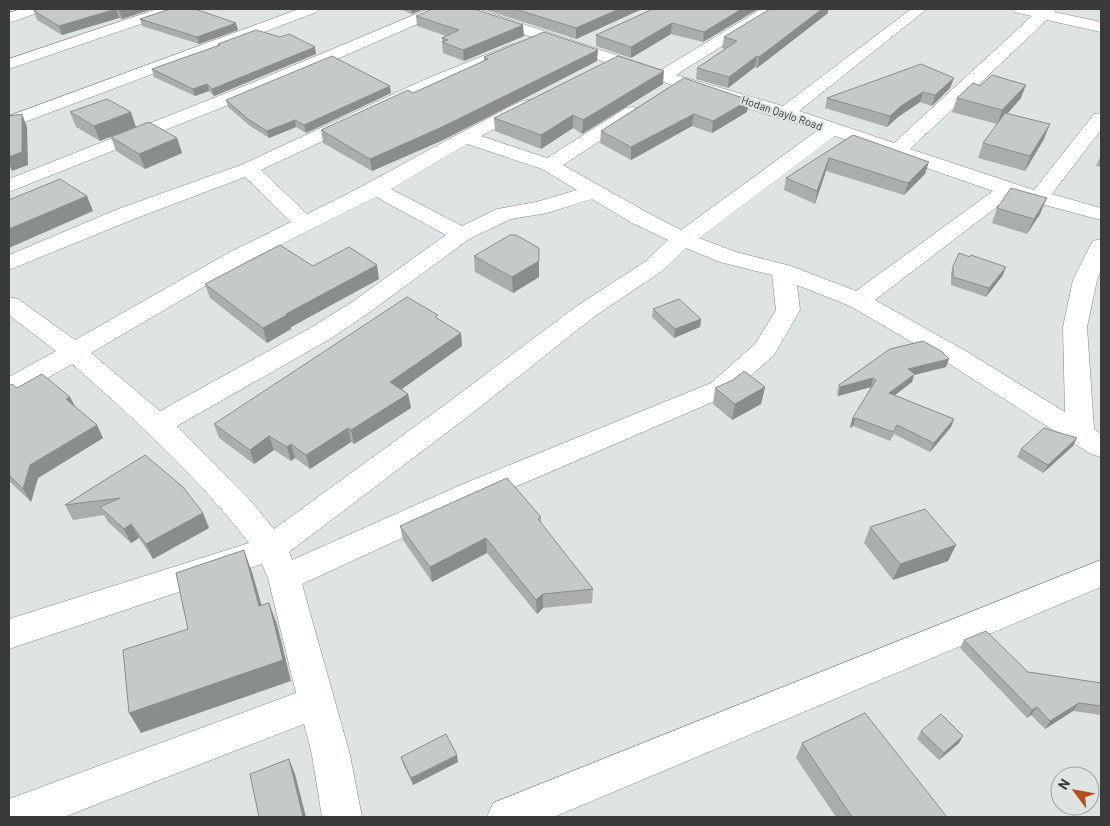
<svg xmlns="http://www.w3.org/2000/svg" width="1110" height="826" viewBox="0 0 1110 826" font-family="Barlow,sans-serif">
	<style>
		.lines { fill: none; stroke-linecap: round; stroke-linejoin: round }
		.minor-casing { stroke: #848888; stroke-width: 1 }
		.minor { fill: #fff; fill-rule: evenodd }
		.wall { fill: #a9adad }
		.shaded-wall { fill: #898d8d }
		.building { fill: #c4c9c9; stroke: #898d8d }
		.labels { text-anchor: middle; stroke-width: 4; stroke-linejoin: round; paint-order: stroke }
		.far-street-label { font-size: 11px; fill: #393b3b; stroke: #dee3e3 }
	</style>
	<rect width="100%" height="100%" fill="#dee3e3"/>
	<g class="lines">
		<g class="minor-casing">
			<path id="minor" d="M 21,9 L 43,9 L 40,12 L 9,23 L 9,13 Z
				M 157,9 L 179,9 L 176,12 L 9,69 L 9,59 Z
				M 299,9 L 320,9 L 317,12 L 9,128 L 9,116 Z
				M 428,9 L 448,9 L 445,12 L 266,90 L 9,192 L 9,179 L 254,82 Z
				M 457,9 L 478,9 L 661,70 L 761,9 L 778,9 L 776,12 L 676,75 L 783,106 L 911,9 L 927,9 L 799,111 L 894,143 L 1032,16 L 1014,12 L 1012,9 L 1056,9 L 1054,12 L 1101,22 L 1101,32 L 1047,20 L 910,149 L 1034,190 L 1094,114 L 1101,113 L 1101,130 L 1052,194 L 1101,208 L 1101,220 L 1011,196 L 875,300 L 964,350 L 1065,412 L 1063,327 L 1073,280 L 1090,246 L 1093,241 L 1101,239 L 1101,270 L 1097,280 L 1087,327 L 1094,429 L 1101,434 L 1101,457 L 1091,454 L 946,362 L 850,306 L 797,285 L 800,310 L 777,350 L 773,356 L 729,395 L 485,500 L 302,584 L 350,755 L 362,817 L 322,817 L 312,755 L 304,724 L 64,817 L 9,817 L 9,799 L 296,693 L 268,578 L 262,564 L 9,649 L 9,619 L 249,543 C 196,475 136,420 72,364 L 18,395 L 9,398 L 9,377 L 56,351 L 9,315 L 9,297 L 18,299 L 75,340 L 230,252 L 291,222 L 245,177 L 134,219 L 9,270 L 9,255 L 118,209 L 241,165 L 428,78 L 513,44 L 519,46 L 521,49 L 519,52 L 440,86 L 261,170 L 307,214 C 380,179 449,137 522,101 L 528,100 L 534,101 L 537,105 L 534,109 L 481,136 L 547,158 L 626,108 L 632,107 L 638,108 L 641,112 L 638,116 L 563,165 L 648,213 L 681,230 L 818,130 L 675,86 L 459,12 ZM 835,136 L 993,191 L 856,291 L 791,266 L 736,252 L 699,238 ZM 467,144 L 542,169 L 577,190 L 536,202 L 497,209 L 462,226 L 391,189 ZM 376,197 L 446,235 L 352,302 L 312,327 L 160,411 L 91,353 L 246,262 ZM 592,199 L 632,223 L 668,240 L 646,261 L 577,306 L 450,401 L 274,529 L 250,500 L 177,426 L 330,339 L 370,312 L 469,239 L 511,219 L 547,213 ZM 686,248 L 720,262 L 772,275 L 776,310 L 755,344 L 711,383 L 463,484 L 292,560 L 289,552 L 470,415 L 595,316 L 662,271 Z
				M 1101,560 L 1101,587 L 554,817 L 487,817 L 493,803 Z"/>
		</g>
		<use href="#minor" class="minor"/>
	</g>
	<path class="wall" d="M 39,9 L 152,9 L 122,19 L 119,18 L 62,35 L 37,20 L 34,11 Z
		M 400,9 L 424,9 L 412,14 Z
		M 483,9 L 642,9 L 576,39 Z
		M 653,9 L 758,9 L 703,42 L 671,34 L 631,58 L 596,46 L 596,35 Z
		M 828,13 L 757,68 L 755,67 L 728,88 L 696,79 L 697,68 L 725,49 L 722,48 L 724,37 Z
		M 416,16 L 524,36 L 464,61 L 443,53 L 442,42 L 443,42 L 442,38 L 446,36 L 417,26 Z
		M 140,19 L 238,30 L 199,44 L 142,26 Z
		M 218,44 L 316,54 L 214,96 L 209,91 L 195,96 L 154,77 L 152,69 L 218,46 Z
		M 484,57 L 597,61 L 443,140 L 372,171 L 323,143 L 321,130 L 413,93 L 484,61 Z
		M 684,78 L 747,112 L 712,133 L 692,126 L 631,160 L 600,143 L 601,131 Z
		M 954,78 L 950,88 L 932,106 L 920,102 L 898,117 L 887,127 L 825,108 L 827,98 Z
		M 663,84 L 582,134 L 573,128 L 541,149 L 495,131 L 494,118 Z
		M 980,86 L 1021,98 L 1007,114 L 1044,139 L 1025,171 L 978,158 L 983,143 L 997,124 L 952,112 L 957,98 Z
		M 391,93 L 306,133 L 296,127 L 269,138 L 250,126 L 228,107 L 226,100 Z
		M 70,112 L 131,112 L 100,141 L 76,127 Z
		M 853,135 L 925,174 L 904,195 L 826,171 L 815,204 L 784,190 L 786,178 Z
		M 111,137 L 177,138 L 182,153 L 145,169 L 116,151 Z
		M 1101,155 L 1101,167 L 1096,166 Z
		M 997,208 L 1040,214 L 1027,234 L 992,223 Z
		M 474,256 L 539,277 L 513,293 L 475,272 Z
		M 313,266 L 379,279 L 291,327 L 291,329 L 267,343 L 210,298 L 205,284 Z
		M 953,266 L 1003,275 L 986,297 L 951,285 L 951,274 Z
		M 653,309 L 701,319 L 700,327 L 674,338 L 652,317 Z
		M 438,319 L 462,346 L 402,389 L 408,394 L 411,408 L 354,444 L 351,442 L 310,469 L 295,458 L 291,461 L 274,450 L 254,464 L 219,438 L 214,424 Z
		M 949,359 L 946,367 L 914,375 L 912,382 L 894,395 L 954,419 L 951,427 L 930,452 L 894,434 L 890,441 L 853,426 L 850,428 L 871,387 L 838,396 L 837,393 L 839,385 Z
		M 9,386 L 17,388 L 70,397 L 75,407 L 103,438 L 38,478 L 31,502 L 9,481 Z
		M 765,387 L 761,404 L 732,420 L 713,404 L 715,388 Z
		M 1073,446 L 1043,473 L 1017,457 L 1021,449 Z
		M 145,455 L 203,513 L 209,528 L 153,559 L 139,538 L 131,543 L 108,522 L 104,515 L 73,520 L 65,505 Z
		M 541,517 L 541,524 L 593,589 L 592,603 L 543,608 L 537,614 L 487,553 L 432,582 L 403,540 L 400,526 Z
		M 870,527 L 956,545 L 948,561 L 893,580 L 864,543 Z
		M 964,640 L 1028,672 L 1101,683 L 1101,715 L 1073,711 L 1045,729 L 1031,715 L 1027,718 L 960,648 Z
		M 921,731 L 959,743 L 939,760 L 917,739 Z
		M 802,743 L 947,817 L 836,817 L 796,758 Z
		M 401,757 L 458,762 L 413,785 L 403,764 Z"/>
	<path class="shaded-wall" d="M 116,9 L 119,18 L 62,35 L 59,26 Z
		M 122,9 L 152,9 L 122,19 L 119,10 Z
		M 411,9 L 424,9 L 412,14 Z
		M 619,9 L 642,9 L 576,39 L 576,28 Z
		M 742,9 L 758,9 L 703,42 L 704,32 Z
		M 822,9 L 828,9 L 828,13 L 757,68 L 759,57 Z
		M 236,23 L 238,30 L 199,44 L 197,37 Z
		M 672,23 L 671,34 L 631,58 L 631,47 Z
		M 523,25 L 524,36 L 464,61 L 463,50 Z
		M 315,47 L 316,54 L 214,96 L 212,89 Z
		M 598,50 L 597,61 L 443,140 L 372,171 L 370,159 Z
		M 757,56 L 755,67 L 728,88 L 729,77 Z
		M 664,71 L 663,84 L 582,134 L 583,120 Z
		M 954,78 L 950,88 L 932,106 L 935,95 Z
		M 207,84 L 209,91 L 195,96 L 193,89 Z
		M 1026,85 L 1021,98 L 997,125 L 1002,110 Z
		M 390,86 L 391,93 L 306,133 L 304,125 Z
		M 923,92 L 920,102 L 898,117 L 887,127 L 890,116 L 901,106 Z
		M 749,100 L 747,112 L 712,133 L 713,121 Z
		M 131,112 L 136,127 L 100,141 L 94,126 Z
		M 22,114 L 27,127 L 28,165 L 12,171 L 9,164 L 9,157 Z
		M 694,114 L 692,126 L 631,160 L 631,147 Z
		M 573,115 L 573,128 L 541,149 L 541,135 Z
		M 295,120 L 296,127 L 269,138 L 267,131 Z
		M 1050,124 L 1044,139 L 1025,171 L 1030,156 Z
		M 177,138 L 182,153 L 145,169 L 139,154 Z
		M 829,158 L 826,171 L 815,204 L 817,191 Z
		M 929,162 L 925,174 L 904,195 L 908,183 Z
		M 87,196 L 93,211 L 9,248 L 9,229 Z
		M 1047,198 L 1040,214 L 1027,234 L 1034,219 Z
		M 539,248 L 539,277 L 513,293 L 512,277 Z
		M 377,265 L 379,279 L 291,327 L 291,329 L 267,343 L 263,328 L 286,314 Z
		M 1006,267 L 1003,275 L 986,297 L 989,288 Z
		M 701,319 L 700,327 L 674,338 L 675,329 Z
		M 461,333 L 462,346 L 392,396 L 390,382 Z
		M 949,359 L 946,367 L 914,375 L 912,382 L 886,402 L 889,393 L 908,369 Z
		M 873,378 L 871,387 L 838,396 L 840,387 Z
		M 765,387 L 761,404 L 732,420 L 735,404 Z
		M 408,394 L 411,408 L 354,444 L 351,430 Z
		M 70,397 L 77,410 L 66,399 Z
		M 856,418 L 853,426 L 850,428 L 852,419 Z
		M 954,419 L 951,427 L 930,452 L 934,443 Z
		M 97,425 L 103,438 L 38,478 L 31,502 L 23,489 L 30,465 Z
		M 348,428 L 351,442 L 310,469 L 306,455 Z
		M 269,436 L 274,450 L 254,464 L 250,450 Z
		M 1077,438 L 1073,446 L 1043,473 L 1048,465 Z
		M 291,444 L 295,458 L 291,461 L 287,447 Z
		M 203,513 L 209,528 L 153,559 L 146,544 Z
		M 131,524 L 139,538 L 131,543 L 124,529 Z
		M 486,538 L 487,553 L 432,582 L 430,567 Z
		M 956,545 L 948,561 L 893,580 L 900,564 Z
		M 244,550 L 252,572 L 268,627 L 259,606 Z
		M 543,594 L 543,608 L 537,614 L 536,600 Z
		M 269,603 L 277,624 L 291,681 L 141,733 L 129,713 Z
		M 1079,703 L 1073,711 L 1045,729 L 1050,721 Z
		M 1037,707 L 1031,715 L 1027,718 L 1032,710 Z
		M 963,736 L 959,743 L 939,760 L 944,753 Z
		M 457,755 L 458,762 L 413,785 L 411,778 Z
		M 289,759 L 295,774 L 306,817 L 303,817 Z"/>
	<path class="building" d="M 39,9 L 122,9 L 119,10 L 116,9 L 59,26 L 34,11 Z
		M 170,9 L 195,9 L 236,23 L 197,37 L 140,19 Z
		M 432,9 L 474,9 L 523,25 L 463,50 L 442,42 L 448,40 L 442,38 L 459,30 L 416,16 Z
		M 515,9 L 619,9 L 576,28 Z
		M 653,9 L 742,9 L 704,32 L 672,23 L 631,47 L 596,35 Z
		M 770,9 L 822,9 L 759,57 L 757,56 L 729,77 L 697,68 L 737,41 L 724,37 Z
		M 256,30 L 280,37 L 289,34 L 315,47 L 212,89 L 207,84 L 193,89 L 152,69 L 220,45 L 218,44 Z
		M 544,32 L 598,50 L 442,127 L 370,159 L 321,130 L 408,90 L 413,93 L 488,59 L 484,57 Z
		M 332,56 L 390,86 L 304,125 L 295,120 L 267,131 L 248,119 L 226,100 Z
		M 618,56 L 664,71 L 583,120 L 573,115 L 541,135 L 494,118 Z
		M 921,64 L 954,78 L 935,95 L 923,92 L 901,106 L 890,116 L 827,98 Z
		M 992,75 L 1026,85 L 1002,110 L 957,98 L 973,83 L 980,86 Z
		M 684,78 L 749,100 L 713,121 L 694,114 L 631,147 L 601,131 Z
		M 107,99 L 131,112 L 94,126 L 70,112 Z
		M 1005,113 L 1050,124 L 1030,156 L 983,143 Z
		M 22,114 L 22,152 L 9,157 L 9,116 Z
		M 149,122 L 177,138 L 139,154 L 111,137 Z
		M 853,135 L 929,162 L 908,183 L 829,158 L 817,191 L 786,178 Z
		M 60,179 L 87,196 L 9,229 L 9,200 Z
		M 1011,188 L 1047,198 L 1034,219 L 997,208 Z
		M 510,235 L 516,235 L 539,248 L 539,261 L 512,277 L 474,256 Z
		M 280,245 L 313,266 L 349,247 L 377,265 L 286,314 L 287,315 L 263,328 L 205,284 Z
		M 959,253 L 970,257 L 971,255 L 1006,267 L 989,288 L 953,277 L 953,266 Z
		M 407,297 L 438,315 L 435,317 L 461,333 L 390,382 L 408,394 L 351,430 L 348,428 L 306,455 L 291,444 L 287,447 L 269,436 L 250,450 L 214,424 Z
		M 679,299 L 701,319 L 675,329 L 653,309 Z
		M 923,341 L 941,351 L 949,359 L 908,369 L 915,374 L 889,393 L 954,419 L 934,443 L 897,425 L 893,432 L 856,418 L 852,419 L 876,380 L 873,378 L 840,387 L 839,385 L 890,349 Z
		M 744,371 L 765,387 L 735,404 L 715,388 L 733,380 Z
		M 42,374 L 70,397 L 66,399 L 97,425 L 30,465 L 23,489 L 9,475 L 9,386 L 12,384 L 17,388 Z
		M 1044,428 L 1077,438 L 1048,465 L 1021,449 Z
		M 145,455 L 183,487 L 203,513 L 146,544 L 131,524 L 124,529 L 100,507 L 120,498 L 65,505 Z
		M 507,478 L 541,517 L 538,519 L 593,589 L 543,594 L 536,600 L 486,538 L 430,567 L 400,526 Z
		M 925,509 L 956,545 L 900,564 L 870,527 Z
		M 244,550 L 259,606 L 269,603 L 283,660 L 129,713 L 123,650 L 188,629 L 176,573 Z
		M 986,631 L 1028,672 L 1101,683 L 1101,706 L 1079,703 L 1050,721 L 1037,707 L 1032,710 L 964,640 Z
		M 865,713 L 947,817 L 852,817 L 802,743 Z
		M 941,714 L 963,736 L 944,753 L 921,731 Z
		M 446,734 L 457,755 L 411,778 L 401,757 Z
		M 289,759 L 303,817 L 259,817 L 250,774 Z"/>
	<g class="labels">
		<g class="far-street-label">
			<text transform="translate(782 113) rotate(19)" y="4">Hodan Qaylo Road</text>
		</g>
	</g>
	<rect width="1110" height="826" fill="none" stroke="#393b3b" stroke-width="20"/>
	<g transform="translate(1075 791) rotate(302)"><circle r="24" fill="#dee3e3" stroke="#9ca0a0"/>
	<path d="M0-4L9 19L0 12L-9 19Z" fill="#b34f1e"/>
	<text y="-8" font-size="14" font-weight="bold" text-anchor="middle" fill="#393b3b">N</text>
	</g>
</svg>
